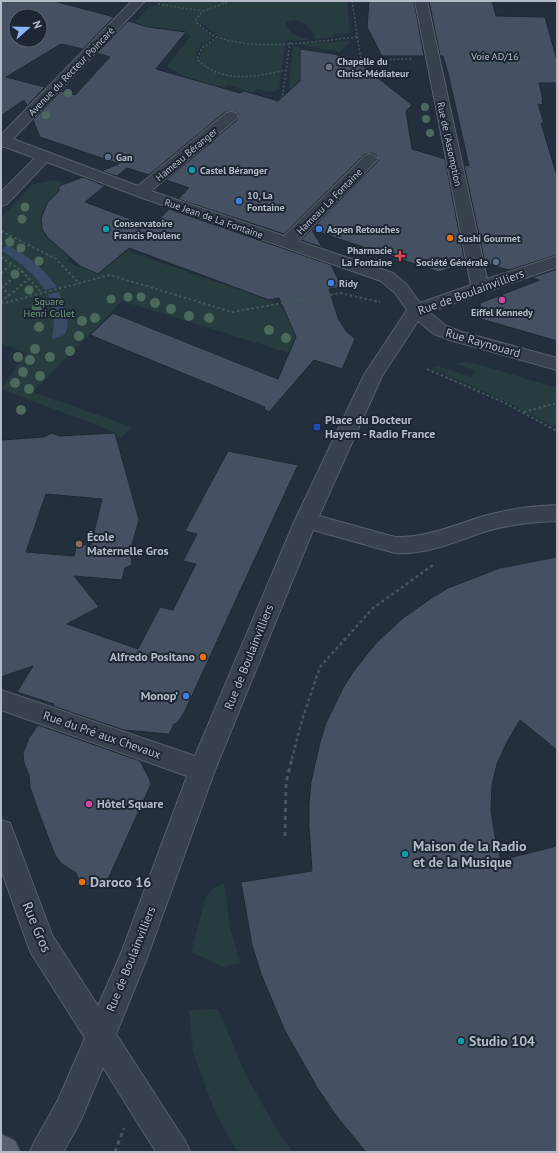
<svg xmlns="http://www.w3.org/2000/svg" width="558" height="1153" viewBox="0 0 558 1153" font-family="'PT Sans',sans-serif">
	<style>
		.green { fill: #263c3f; fill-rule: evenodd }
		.water { fill: #394c67 }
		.building { fill: #455162; stroke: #1f2835; fill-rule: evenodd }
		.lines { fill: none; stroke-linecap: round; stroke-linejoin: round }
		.minor-casing { stroke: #565f6c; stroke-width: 2 }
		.major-casing { stroke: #414a57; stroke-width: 2 }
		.path-far3 { stroke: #44595c; stroke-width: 1.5; stroke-dasharray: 2 2; stroke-linecap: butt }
		.path-far2 { stroke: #44595c; stroke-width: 2; stroke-dasharray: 2.5 2.5; stroke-linecap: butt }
		.path-far1 { stroke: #44595c; stroke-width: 2.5; stroke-dasharray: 3 3; stroke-linecap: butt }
		.path { stroke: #44595c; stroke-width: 3; stroke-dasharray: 4 4; stroke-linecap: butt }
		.minor { fill: #38414e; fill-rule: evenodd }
		.major { fill: #56606e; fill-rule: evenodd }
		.tree { fill: #4b6a5d }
		.worship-dot { fill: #6b7280; stroke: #1d2633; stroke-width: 1.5 }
		.service-dot { fill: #5c6f8a; stroke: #1d2633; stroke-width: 1.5 }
		.culture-dot { fill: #0f9aa8; stroke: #1d2633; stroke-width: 1.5 }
		.shop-dot { fill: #3f7fe0; stroke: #1d2633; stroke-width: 1.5 }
		.food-dot { fill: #e8710a; stroke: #1d2633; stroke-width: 1.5 }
		.health-dot { fill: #e0444e; stroke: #1d2633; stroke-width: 1.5 }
		.hotel-dot { fill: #d1479c; stroke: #1d2633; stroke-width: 1.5 }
		.transit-dot { fill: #1a4fb4; stroke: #1d2633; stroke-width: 1.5 }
		.education-dot { fill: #8d6e63; stroke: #1d2633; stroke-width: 1.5 }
		.labels { text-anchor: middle; stroke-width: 4; stroke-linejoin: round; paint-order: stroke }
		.far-street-label { font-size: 10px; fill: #b4bcc9; stroke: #1d2633 }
		.far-poi-label { font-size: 10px; font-weight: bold; fill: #b4bcc9; stroke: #1d2633; text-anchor: start }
		.far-park-label { font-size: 10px; fill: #6b9a76; stroke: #1d2633 }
		.street-label { font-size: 12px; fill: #b4bcc9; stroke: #1d2633 }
		.poi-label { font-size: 12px; font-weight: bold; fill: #b4bcc9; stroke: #1d2633; text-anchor: start }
		.near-poi-label { font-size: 14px; font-weight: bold; fill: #b4bcc9; stroke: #1d2633; text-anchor: start }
		.near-street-label { font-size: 14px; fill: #b4bcc9; stroke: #1d2633 }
	</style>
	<rect width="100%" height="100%" fill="#242f3e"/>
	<path class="green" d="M 155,1 L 347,1 L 350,33 L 334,34 L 334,37 L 316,39 C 311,28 298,14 286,23 C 289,35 298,35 308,40 L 284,41 L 285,46 L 279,89 C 271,94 266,92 258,88 L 252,93 L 228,84 L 223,88 L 189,79 L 167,66 L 191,36 L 182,31 L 133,24 L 150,6 L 161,5 L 162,3 ZM 200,23 L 218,36 L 218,38 L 204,47 L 199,58 L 196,58 C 197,47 205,43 214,37 L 197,25 Z
		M 350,41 L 340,52 L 297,44 Z
		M 293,46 L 306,49 L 307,50 L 301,52 L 300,82 L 298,82 L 315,88 L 288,98 Z
		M 55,180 L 66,184 L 59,187 L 61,189 C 28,217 38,238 74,254 L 66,261 L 98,274 L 127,251 L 269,300 L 283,308 L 296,337 L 289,353 L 122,301 L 33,392 L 132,427 L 121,438 L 107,429 L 1,389 L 26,353 L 1,343 L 1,218 L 33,184 Z
		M 465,362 L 481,365 L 557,388 L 557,428 L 505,401 L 432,368 L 437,366 L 471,377 L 475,370 L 453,363 Z
		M 224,883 L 230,927 L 240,963 L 223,967 L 191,952 L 206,896 L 215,887 Z
		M 218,1009 L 246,1075 L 276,1128 L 293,1152 L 237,1152 L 215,1112 L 193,1052 L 189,1010 Z"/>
	<path class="water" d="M 8,245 C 29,257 42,267 57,287 L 45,290 C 33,272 19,262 1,250 Z
		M 59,292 C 63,303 73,324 64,335 L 52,339 C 55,322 54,310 48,294 Z"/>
	<path class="building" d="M 1,1 L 54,1 L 114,17 L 83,49 L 61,44 L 6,77 L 45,87 L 27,106 L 24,100 L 1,116 ZM 16,16 L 40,16 L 40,40 L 16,40 Z
		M 369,1 L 414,1 L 424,56 L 382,56 L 367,27 Z
		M 429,1 L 492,1 L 496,16 L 545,17 L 557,61 L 557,83 L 539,83 L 543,100 L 542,100 L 543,105 L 538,104 L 544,123 L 541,123 L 557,176 L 557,255 L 509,270 L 485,263 L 464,165 L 469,166 L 448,73 L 443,56 L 440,56 Z
		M 128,21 L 148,27 L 186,32 L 156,69 L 240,93 L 244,91 L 278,101 L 300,81 L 300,49 L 334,54 L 358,62 L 412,105 L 406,111 L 412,149 L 445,159 L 465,263 L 439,272 L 312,230 L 322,247 L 301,240 L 379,160 L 376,155 L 371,153 L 364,155 L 284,234 L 178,199 L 189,188 L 166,180 L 237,120 L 239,115 L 236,112 L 225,112 L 149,175 L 127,168 L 117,176 L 101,171 L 119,164 L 40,137 L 33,120 L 61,91 L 75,95 L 110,57 L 97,53 Z
		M 83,177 L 105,186 L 85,202 L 152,227 L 169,209 L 331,265 L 342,287 L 329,289 L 338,318 L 346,331 L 355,339 L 342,369 L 314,360 L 269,412 L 264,409 L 265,407 L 90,335 L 113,313 L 278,379 L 296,337 L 279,298 L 269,300 L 129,248 L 98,274 L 80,266 L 47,237 L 42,229 L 41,219 L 47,203 L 59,191 L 59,186 Z
		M 557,269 L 557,341 L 481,319 L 480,303 L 540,280 L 531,278 Z
		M 52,433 L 59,436 L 115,433 L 139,520 L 130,551 L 132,565 L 125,568 L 122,580 L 74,576 L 99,607 L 67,624 L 138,649 L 160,607 L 173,610 L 196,564 L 183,561 L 197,534 L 185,531 L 228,451 L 298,465 L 184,713 L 177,723 L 174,724 L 169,734 L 124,730 L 53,706 L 54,704 L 17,692 L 33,666 L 1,677 L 1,440 L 44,437 ZM 46,494 L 102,499 L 91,545 L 77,544 L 74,556 L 26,552 Z
		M 557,557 L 557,750 L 520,720 L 506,744 L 497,764 L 492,785 L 491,811 L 495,836 L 501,860 L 557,846 L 557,1152 L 366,1152 L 338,1118 L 318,1089 L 285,1031 L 261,974 L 252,945 L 241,882 L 312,871 L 309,826 L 309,804 L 311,782 L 320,742 L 326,723 L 343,688 L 353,672 L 376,643 L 403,618 L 433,597 L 448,588 L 500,568 Z
		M 38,725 L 140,761 L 149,778 L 151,784 L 109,877 L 103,883 L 98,885 L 86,886 L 80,883 L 76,873 L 61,863 L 55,855 L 39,813 L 30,787 L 29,775 L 24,763 L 23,753 L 29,738 Z"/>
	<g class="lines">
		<g class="minor-casing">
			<path id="minor" d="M 132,1 L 145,1 L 13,139 L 138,186 L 226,113 L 231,112 L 236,113 L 238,116 L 236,119 L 151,191 L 284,236 L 365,156 L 370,154 L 375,156 L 378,159 L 375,162 L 298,241 L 393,273 L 407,285 L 420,303 L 471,285 L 415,1 L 427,1 L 487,279 L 557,256 L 557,267 L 429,312 L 446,326 L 462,332 L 557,358 L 557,370 L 450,340 L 434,334 L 418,321 L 382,376 L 319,516 L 395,537 C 427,538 454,525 484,516 C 508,509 532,506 557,505 L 557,521 C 534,522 510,524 487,531 C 456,541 428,555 395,553 L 313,530 L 215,770 L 147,958 L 116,1034 L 185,1141 L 190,1152 L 156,1152 L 103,1067 L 80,1122 L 63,1152 L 30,1152 L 35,1141 L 58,1100 L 85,1038 L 31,953 L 27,943 L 1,869 L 1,820 L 10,823 L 52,935 L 98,1006 L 120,956 L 187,776 L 1,710 L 1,690 L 195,756 L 295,520 L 364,375 L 407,310 L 395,293 L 381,281 L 134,195 L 47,162 L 7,204 L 1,206 L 1,192 L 35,158 L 5,147 L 1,147 L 1,135 Z"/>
		</g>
		<g class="major-casing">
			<path id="major" d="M 1,1134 L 15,1141 L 20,1152 L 1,1152 Z"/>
		</g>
		<path class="path-far3" d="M 231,1 L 203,11 L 196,19 L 197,23 C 203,28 210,34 217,37 C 258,52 315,41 358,37
			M 352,1 L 361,60 L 413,59
			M 158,4 L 202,11
			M 217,37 L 202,48 L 197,59 C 221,84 255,77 286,70
			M 290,42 L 282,99 L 309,107 L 326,93
			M 454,62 L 557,63"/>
		<path class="path-far2" d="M 1,231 L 56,259 L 79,283
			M 1,244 L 11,236
			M 1,257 L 22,271 L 42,293
			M 1,273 L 12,264
			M 2,286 L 9,296
			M 1,288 L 22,271
			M 1,302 L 30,278
			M 1,304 L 110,275 L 232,312 L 340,293 L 380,302
			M 427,369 L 503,402 L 557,431
			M 524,412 L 557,403"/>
		<path class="path-far1" d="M 292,759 L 302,720 L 320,667 L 373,608 L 433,565"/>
		<path class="path" d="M 285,836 L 286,783 L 292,758
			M 115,1152 L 124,1128"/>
		<use href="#minor" class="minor"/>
		<use href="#major" class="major"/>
	</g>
	<g class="tree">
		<circle cx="68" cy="93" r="4"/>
		<circle cx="425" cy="107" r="4"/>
		<circle cx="46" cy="115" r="4"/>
		<circle cx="426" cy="119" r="4"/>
		<circle cx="430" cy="133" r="4"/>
		<circle cx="25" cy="207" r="4.5"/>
		<circle cx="22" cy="219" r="4.5"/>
		<circle cx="10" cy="242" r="4.5"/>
		<circle cx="21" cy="248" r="4.5"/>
		<circle cx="39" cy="261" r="4.5"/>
		<circle cx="15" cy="274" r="4.5"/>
		<circle cx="29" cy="290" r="4.5"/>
		<circle cx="128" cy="297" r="4.5"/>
		<circle cx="141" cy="297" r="4.5"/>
		<circle cx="111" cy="299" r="4.5"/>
		<circle cx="155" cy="303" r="5"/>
		<circle cx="37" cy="307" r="5"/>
		<circle cx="171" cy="309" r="5"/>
		<circle cx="189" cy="316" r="5"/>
		<circle cx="95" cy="318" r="5"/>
		<circle cx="209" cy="318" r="5"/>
		<circle cx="82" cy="321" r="5"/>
		<circle cx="39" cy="327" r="5"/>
		<circle cx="269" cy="330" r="5"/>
		<circle cx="79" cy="336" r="5"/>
		<circle cx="286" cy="338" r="5"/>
		<circle cx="35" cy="349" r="5"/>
		<circle cx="70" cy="351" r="5"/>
		<circle cx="18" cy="357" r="5"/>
		<circle cx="50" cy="357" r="5"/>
		<circle cx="30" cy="360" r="5"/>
		<circle cx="23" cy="372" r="5"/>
		<circle cx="40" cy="376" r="5"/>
		<circle cx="15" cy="383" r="5"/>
		<circle cx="29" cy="389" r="5"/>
		<circle cx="21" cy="410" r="5"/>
	</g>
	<circle class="worship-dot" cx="329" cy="67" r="4"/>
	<g class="service-dot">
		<circle cx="108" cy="157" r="4"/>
		<circle cx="496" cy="262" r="4"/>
	</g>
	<g class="culture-dot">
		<circle cx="192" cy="170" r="4"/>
		<circle cx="106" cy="229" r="4"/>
		<circle cx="405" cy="854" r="4"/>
		<circle cx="461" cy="1041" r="4"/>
	</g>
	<g class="shop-dot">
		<circle cx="239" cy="201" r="4"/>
		<circle cx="319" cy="229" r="4"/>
		<circle cx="331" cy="283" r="4"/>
		<circle cx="186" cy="696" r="4"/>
	</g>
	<g class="food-dot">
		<circle cx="450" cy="238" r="4"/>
		<circle cx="203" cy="657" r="4"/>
		<circle cx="82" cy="882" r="4"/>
	</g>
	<path class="health-dot" d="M398 250h4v4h4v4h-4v4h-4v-4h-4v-4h4z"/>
	<g class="hotel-dot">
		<circle cx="502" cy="300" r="4"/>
		<circle cx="89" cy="804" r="4"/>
	</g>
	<rect class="transit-dot" x="313" y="423" width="8" height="8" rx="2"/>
	<circle class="education-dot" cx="79" cy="544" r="4"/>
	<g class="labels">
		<g class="far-street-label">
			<text x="495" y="60">Voie AD/16</text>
			<text transform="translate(71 71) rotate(-46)" y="4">Avenue du Recteur Poincaré</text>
			<text transform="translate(450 144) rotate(78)" y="4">Rue de l'Assomption</text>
			<text transform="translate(186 154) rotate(-40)" y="4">Hameau Béranger</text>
			<text transform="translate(329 201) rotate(-45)" y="4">Hameau La Fontaine</text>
			<text transform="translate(214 218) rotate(19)" y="4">Rue Jean de La Fontaine</text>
		</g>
		<g class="far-poi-label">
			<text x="337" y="65">Chapelle du<tspan x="337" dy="12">Christ-Médiateur</tspan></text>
			<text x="116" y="161">Gan</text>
			<text x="200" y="174">Castel Béranger</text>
			<text x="247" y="199">10, La<tspan x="247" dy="12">Fontaine</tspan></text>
			<text x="114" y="227">Conservatoire<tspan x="114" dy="12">Francis Poulenc</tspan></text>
			<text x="327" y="233">Aspen Retouches</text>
			<text x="458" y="242">Sushi Gourmet</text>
			<text x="392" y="254" text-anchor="end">Pharmacie<tspan x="392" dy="12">La Fontaine</tspan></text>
			<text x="488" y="266" text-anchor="end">Société Générale</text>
			<text x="339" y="287">Ridy</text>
			<text x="502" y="316" text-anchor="middle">Eiffel Kennedy</text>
		</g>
		<g class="far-park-label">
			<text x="49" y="305">Square<tspan x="49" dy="12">Henri Collet</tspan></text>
		</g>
		<g class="street-label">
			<text transform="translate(471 292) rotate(-20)" y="4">Rue de Boulainvilliers</text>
			<text transform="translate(483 343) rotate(16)" y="4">Rue Raynouard</text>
			<text transform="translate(249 657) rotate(-68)" y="4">Rue de Boulainvilliers</text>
			<text transform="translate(102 735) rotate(19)" y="4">Rue du Pré aux Chevaux</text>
			<text transform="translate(131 959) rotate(-68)" y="4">Rue de Boulainvilliers</text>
		</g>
		<g class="poi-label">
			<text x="325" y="424">Place du Docteur<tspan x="325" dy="14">Hayem - Radio France</tspan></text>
			<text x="87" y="541">École<tspan x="87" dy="14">Maternelle Gros</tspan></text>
			<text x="195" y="661" text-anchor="end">Alfredo Positano</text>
			<text x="178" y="700" text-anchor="end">Monop’</text>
			<text x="97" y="808">Hôtel Square</text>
		</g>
		<g class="near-poi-label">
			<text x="413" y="851">Maison de la Radio<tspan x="413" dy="16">et de la Musique</tspan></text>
			<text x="90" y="887">Daroco 16</text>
			<text x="469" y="1046">Studio 104</text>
		</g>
		<g class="near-street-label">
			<text transform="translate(37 927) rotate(67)" y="5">Rue Gros</text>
		</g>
	</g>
	<rect width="558" height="1153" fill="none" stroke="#b4bcc9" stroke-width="4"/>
	<g transform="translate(28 28) rotate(70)"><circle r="19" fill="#1d2633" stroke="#59626f"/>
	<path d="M0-3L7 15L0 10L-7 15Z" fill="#8ab4f8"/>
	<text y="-6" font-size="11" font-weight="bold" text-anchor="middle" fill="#b4bcc9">N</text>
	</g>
</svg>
